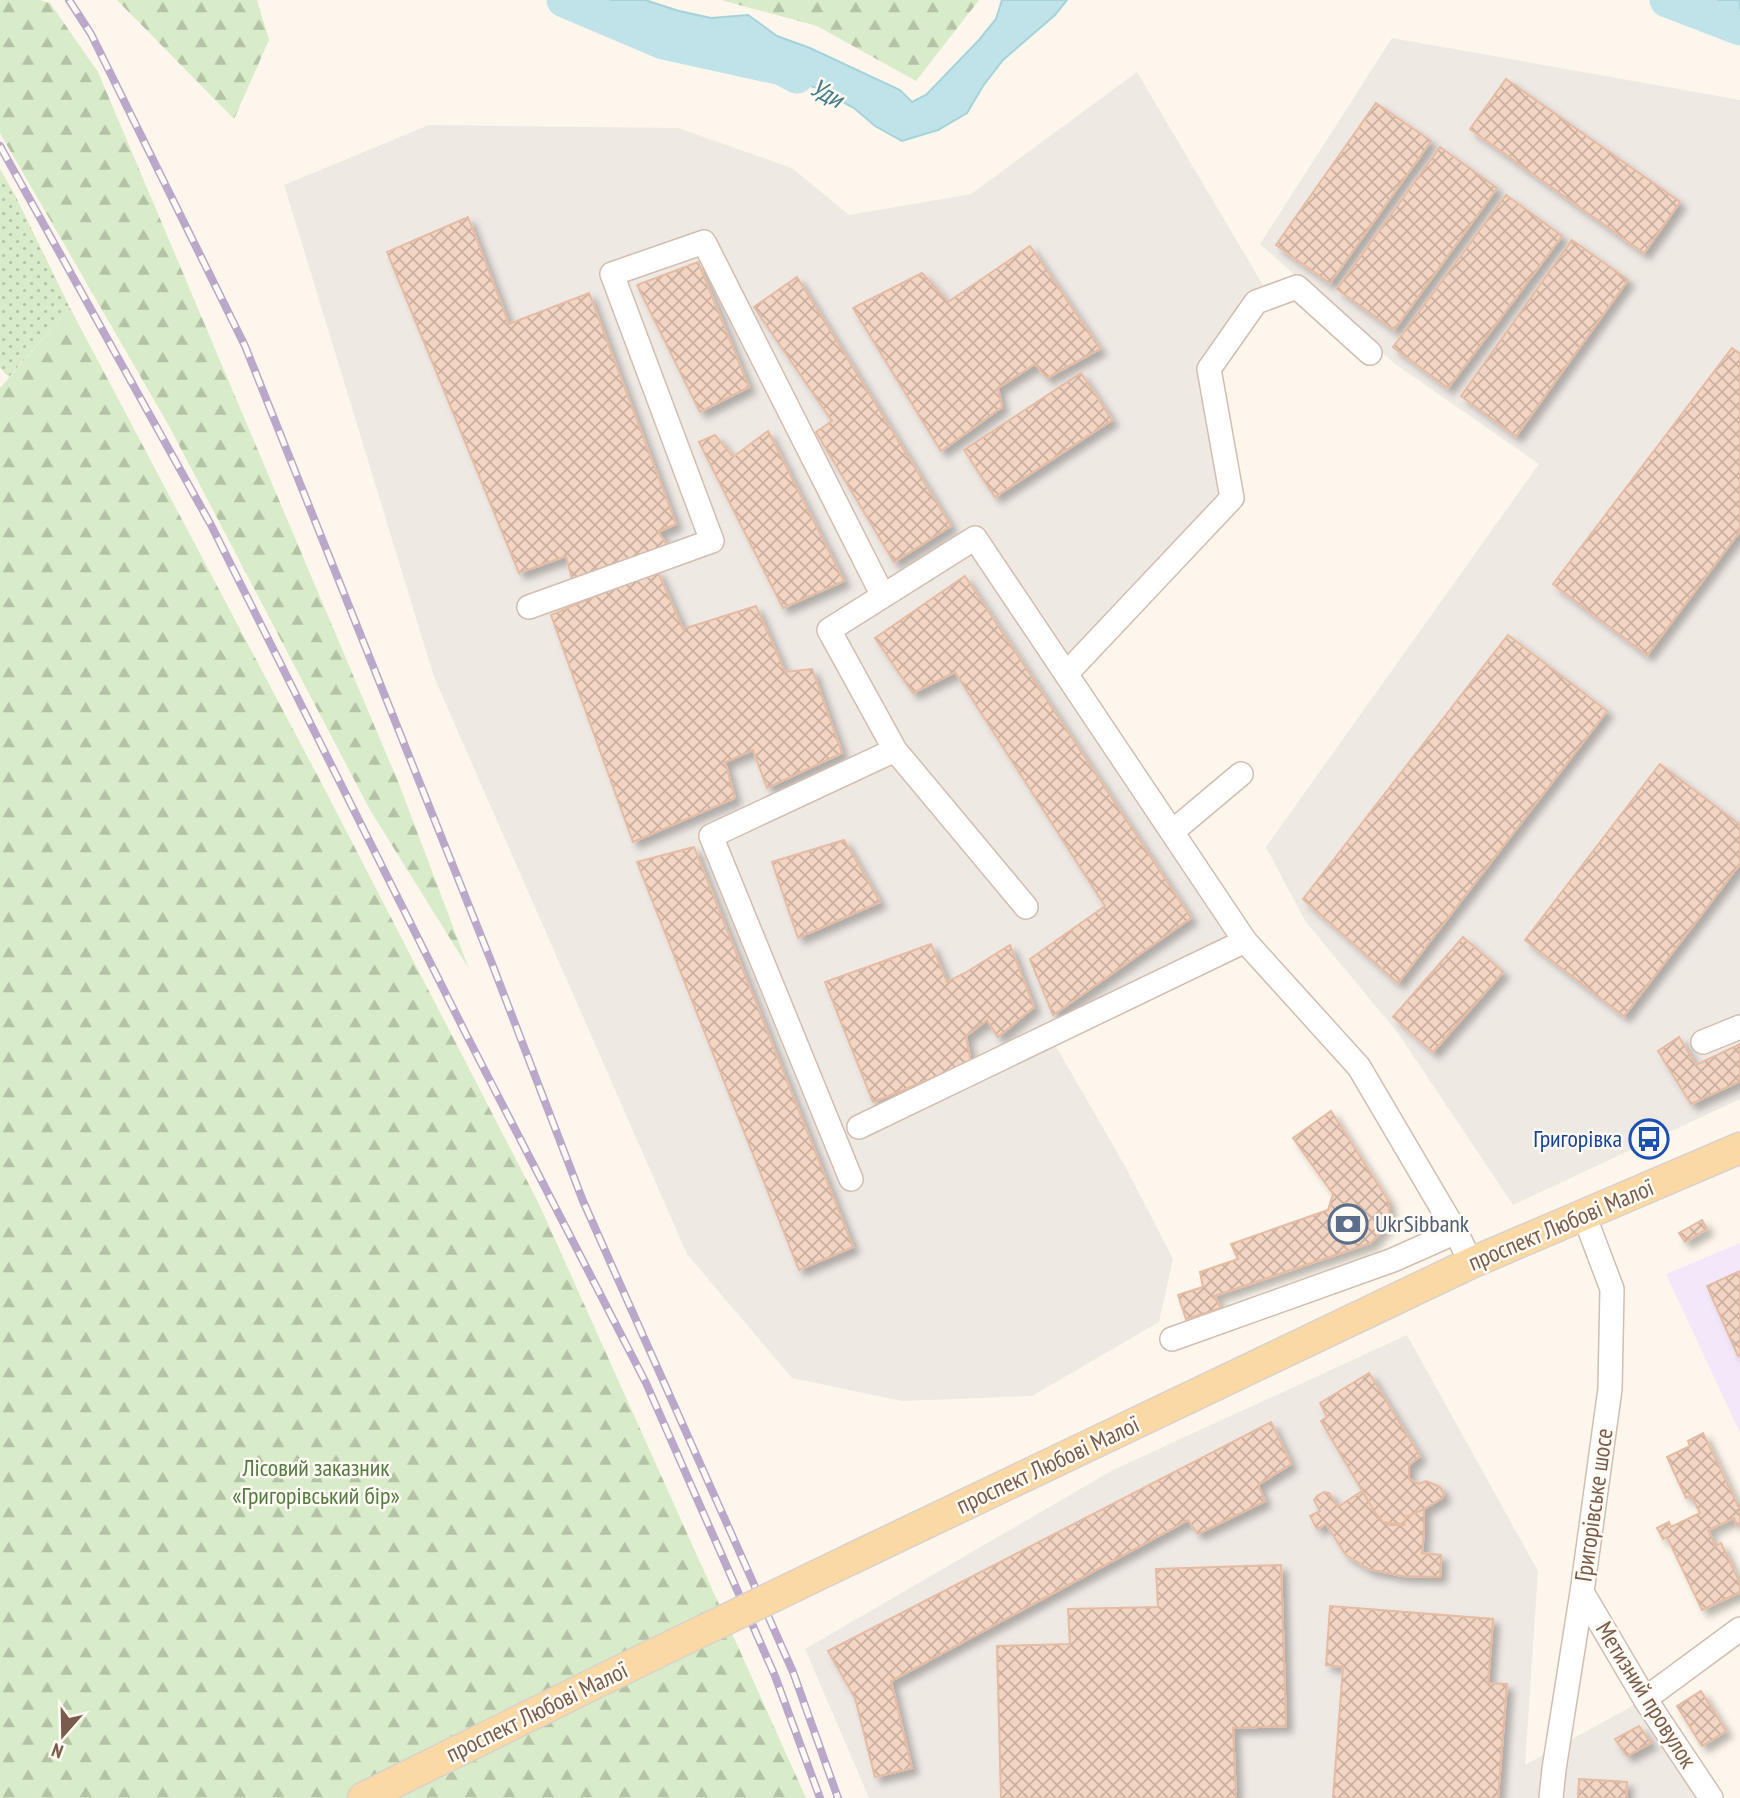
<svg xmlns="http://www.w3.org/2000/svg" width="1740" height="1798" viewBox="0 0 1740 1798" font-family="'PT Sans Narrow',sans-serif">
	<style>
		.industrial { fill: #efe9e4 }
		.education { fill: #f3e8fa }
		.grass { fill: url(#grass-dots) }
		.forest { fill: url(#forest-firs) }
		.water { fill: #bfe3e8; stroke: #a5d3da; stroke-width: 2 }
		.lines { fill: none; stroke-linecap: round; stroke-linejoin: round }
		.river { stroke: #bfe3e8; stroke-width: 35 }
		.building { fill: url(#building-cross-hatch); stroke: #e6bba3; stroke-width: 2; filter: url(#shadow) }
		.minor-casing { stroke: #d1beb0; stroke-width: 26 }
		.major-casing { stroke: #dad1cd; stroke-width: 33 }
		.minor { stroke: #fff; stroke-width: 23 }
		.major { stroke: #fbd9a5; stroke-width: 30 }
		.rail-casing { stroke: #b9a8c9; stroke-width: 8 }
		.rail { stroke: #fffaf3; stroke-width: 5; stroke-dasharray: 16; stroke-linecap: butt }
		.major-bridge-casing { stroke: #dad1cd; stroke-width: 33; stroke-linecap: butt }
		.major-bridge { stroke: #fbd9a5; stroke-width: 30 }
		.labels { text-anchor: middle; stroke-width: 5; stroke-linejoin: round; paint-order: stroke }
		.transit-label { font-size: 24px; fill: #164399; stroke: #fffaf3; text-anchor: end }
		.service-label { font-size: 24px; fill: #4e5e75; stroke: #fffaf3; text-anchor: start }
		.street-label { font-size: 24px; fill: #7a5c4d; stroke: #fffaf3 }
		.park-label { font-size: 24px; fill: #537a41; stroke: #fffaf3 }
		.water-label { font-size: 26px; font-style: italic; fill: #437c86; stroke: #fffaf3 }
	</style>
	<defs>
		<pattern id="grass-dots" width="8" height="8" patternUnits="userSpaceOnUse" patternTransform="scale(1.75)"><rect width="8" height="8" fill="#d8ecc9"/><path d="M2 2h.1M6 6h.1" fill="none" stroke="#b4c2a5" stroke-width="1.8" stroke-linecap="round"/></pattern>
		<pattern id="forest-firs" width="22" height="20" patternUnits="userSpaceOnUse" patternTransform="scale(1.75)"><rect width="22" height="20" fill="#d8ecc9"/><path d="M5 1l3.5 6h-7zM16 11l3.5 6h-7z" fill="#b4c2a5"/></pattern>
		<pattern id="building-cross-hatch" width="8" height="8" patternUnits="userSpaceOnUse" patternTransform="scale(1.75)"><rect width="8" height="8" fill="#f3d5c3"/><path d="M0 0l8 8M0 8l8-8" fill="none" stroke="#cab0a1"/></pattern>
		<filter id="shadow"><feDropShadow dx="6" dy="6" stdDeviation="3.5" flood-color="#0004"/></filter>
	</defs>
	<rect width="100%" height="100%" fill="#fdf6ec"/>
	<path class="industrial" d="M 1392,38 L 1740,100 L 1740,1099 L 1513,1205 L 1398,1033 L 1305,921 L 1266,847 L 1539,464 L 1395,364 L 1260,244 Z
		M 1137,72 L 1270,297 L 1209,369 L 1232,498 L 1069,679 L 1245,941 L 1050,1036 L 1125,1166 L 1173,1259 L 1159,1322 L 1032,1396 L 902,1401 L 792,1378 L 687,1254 L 434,677 L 284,185 L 429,125 L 678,128 L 792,168 L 849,215 L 971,194 Z
		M 1407,1335 L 1538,1571 L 1525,1765 L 1645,1699 L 1712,1798 L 869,1798 L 805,1649 L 1113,1470 Z"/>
	<path class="education" d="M 1740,1243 L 1740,1433 L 1666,1274 Z"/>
	<path class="grass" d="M 0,169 L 15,195 L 70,308 L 9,377 L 0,368 Z"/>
	<path class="forest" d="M 0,0 L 40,0 L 50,3 L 98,72 L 399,784 L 469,969 L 370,810 L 169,426 L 0,133 Z
		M 117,0 L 257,0 L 269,40 L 234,119 Z
		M 721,0 L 979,0 L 916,81 L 817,26 Z
		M 70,308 L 324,788 L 539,1204 L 806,1798 L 0,1798 L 0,388 Z"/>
	<path class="water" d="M 560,0 L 645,0 L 679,11 L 711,18 L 748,15 L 777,36 L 810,48 L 900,90 L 912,102 L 926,95 L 979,40 L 996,19 L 1002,0 L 1067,0 L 1055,15 L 1003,60 L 983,86 L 967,113 L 938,130 L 902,141 L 875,126 L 854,108 L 819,89 L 784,76 L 753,61 L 719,51 L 661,46 L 626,33 Z
		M 1682,0 L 1740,0 L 1740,24 Z"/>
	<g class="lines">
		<path class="river" d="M 564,0 L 663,42 L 782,68 L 797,76
			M 1667,0 L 1740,28"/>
	</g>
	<path class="building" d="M 1506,79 L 1680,202 L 1644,253 L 1470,129 Z
		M 1376,103 L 1431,141 L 1330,283 L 1276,245 Z
		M 1440,147 L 1497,188 L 1394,330 L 1337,289 Z
		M 1506,195 L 1562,236 L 1448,388 L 1393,347 Z
		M 468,217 L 509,324 L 589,293 L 676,524 L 658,532 L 671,550 L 574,587 L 566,556 L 519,573 L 387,252 Z
		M 1572,240 L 1628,280 L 1516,436 L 1461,396 Z
		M 1030,246 L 1100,349 L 1047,378 L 1035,364 L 998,388 L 1002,407 L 941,451 L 853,308 L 922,273 L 948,302 Z
		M 698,262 L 749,387 L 700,412 L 637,285 Z
		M 797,277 L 951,526 L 894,562 L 816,432 L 832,421 L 754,307 Z
		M 1732,348 L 1740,354 L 1740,531 L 1647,655 L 1553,584 Z
		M 1081,373 L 1112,420 L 995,497 L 964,450 Z
		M 768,431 L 844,581 L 783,608 L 699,442 L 715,435 L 733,457 Z
		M 657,570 L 683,629 L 756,606 L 785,672 L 812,669 L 842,753 L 767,788 L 753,750 L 725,762 L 735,798 L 633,842 L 551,615 Z
		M 965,576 L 1191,918 L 1053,1015 L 1030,959 L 1105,906 L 955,672 L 913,693 L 875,638 Z
		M 1508,635 L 1607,711 L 1398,983 L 1303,899 Z
		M 1660,764 L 1740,825 L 1740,864 L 1624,1016 L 1525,940 Z
		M 844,840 L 880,902 L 798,938 L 772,862 Z
		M 694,847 L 853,1247 L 799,1270 L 637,862 Z
		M 1463,937 L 1503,972 L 1433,1052 L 1393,1017 Z
		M 931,944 L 947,982 L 965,973 L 1010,945 L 1034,1007 L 998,1037 L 987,1020 L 966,1036 L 971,1063 L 873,1102 L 825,982 Z
		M 1679,1037 L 1696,1065 L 1740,1044 L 1740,1081 L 1691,1104 L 1658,1051 Z
		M 1331,1111 L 1389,1202 L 1389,1215 L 1386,1226 L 1371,1243 L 1214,1296 L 1221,1308 L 1186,1319 L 1178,1295 L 1203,1287 L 1200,1272 L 1238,1259 L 1231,1244 L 1328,1210 L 1333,1194 L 1293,1138 Z
		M 1702,1220 L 1707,1229 L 1685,1242 L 1679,1233 Z
		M 1740,1271 L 1740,1355 L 1738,1356 L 1707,1286 Z
		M 1369,1373 L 1420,1456 L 1409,1465 L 1409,1479 L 1419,1484 L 1426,1481 L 1431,1483 L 1440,1487 L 1444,1494 L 1442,1498 L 1424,1509 L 1406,1517 L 1404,1525 L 1383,1522 L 1376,1514 L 1321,1421 L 1327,1417 L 1320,1403 Z
		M 1271,1422 L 1291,1464 L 1258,1485 L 1265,1501 L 1198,1534 L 1188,1520 L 891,1681 L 912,1768 L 875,1777 L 855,1698 L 828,1651 Z
		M 1703,1433 L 1738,1506 L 1740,1505 L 1740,1523 L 1737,1525 L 1734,1518 L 1708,1530 L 1715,1546 L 1721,1543 L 1740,1583 L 1740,1592 L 1702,1610 L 1667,1537 L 1663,1539 L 1657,1528 L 1669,1522 L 1671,1527 L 1700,1513 L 1691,1495 L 1686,1498 L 1667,1457 L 1690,1446 L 1688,1441 Z
		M 1362,1491 L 1376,1514 L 1383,1522 L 1390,1525 L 1404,1525 L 1406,1517 L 1424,1509 L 1424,1531 L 1422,1553 L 1441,1555 L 1440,1577 L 1403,1576 L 1369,1569 L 1346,1555 L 1326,1524 L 1317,1529 L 1310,1516 L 1320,1511 L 1314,1500 L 1317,1496 L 1324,1492 L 1329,1493 L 1338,1507 Z
		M 1281,1565 L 1286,1726 L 1233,1728 L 1236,1798 L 1001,1798 L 997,1646 L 1070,1644 L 1068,1609 L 1158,1607 L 1156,1569 Z
		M 1330,1606 L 1493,1619 L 1488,1683 L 1507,1684 L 1498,1798 L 1333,1798 L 1343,1667 L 1326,1665 Z
		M 1701,1691 L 1726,1731 L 1702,1746 L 1677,1706 Z
		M 1639,1726 L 1651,1743 L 1627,1756 L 1615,1739 Z
		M 1579,1779 L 1627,1782 L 1626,1798 L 1578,1798 Z"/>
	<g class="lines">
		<g class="minor-casing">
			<path id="minor" d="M 529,607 L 712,541 L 612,274 L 704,242 L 883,596
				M 1066,674 L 1232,498 L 1209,369 L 1256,302 L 1297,287 L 1370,353
				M 1172,832 L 1241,774
				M 1026,907 L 895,750 L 829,630 L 975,538 L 1245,941 L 1359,1067 L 1456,1232 L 1471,1263
				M 1703,1042 L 1740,1027
				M 859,1127 L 1245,941
				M 851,1179 L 711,836 L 895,750
				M 1172,1339 L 1393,1260 L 1456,1232
				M 1582,1592 L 1645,1699 L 1711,1798
				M 1645,1699 L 1740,1629
				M 1551,1798 L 1554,1769 L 1582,1592 L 1610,1389 L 1612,1289 L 1584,1215"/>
		</g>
		<g class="major-casing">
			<path id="major" d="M 851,1559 L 1471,1263 L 1740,1148
				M 363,1798 L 642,1660"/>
		</g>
		<use href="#minor" class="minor"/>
		<use href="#major" class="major"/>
		<g class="rail-casing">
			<path id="rail" d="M 69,0 L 91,34 L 245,346 L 491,961 L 583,1201 L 793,1672 L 838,1798
				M 0,146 L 211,525 L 467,1036 L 646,1383 L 775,1676 L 820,1798"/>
		</g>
		<use href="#rail" class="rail"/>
		<g class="major-bridge-casing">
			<path id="major-bridge" d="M 642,1660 L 851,1559"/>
		</g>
		<use href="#major-bridge" class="major-bridge"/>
	</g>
	<defs>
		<g id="bus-ring" transform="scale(2.0125)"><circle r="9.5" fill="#fffaf3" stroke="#1a4fb4" stroke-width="1.5"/><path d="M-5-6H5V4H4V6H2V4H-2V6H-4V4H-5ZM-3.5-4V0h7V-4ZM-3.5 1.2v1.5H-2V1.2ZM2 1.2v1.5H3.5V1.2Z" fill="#1a4fb4"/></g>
		<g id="bank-ring" transform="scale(2.0125)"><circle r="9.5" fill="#fffaf3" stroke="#5c6f8a" stroke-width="1.5"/><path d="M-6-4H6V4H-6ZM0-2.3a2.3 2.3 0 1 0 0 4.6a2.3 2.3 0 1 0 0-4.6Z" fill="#5c6f8a"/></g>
	</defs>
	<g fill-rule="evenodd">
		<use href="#bus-ring" x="1649" y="1139"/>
		<use href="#bank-ring" x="1348" y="1224"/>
	</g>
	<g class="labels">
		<g class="transit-label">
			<text x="1622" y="1147">Григорівка</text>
		</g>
		<g class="service-label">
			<text x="1375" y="1232">UkrSibbank</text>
		</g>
		<g class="street-label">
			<text transform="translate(1561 1225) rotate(-23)" y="8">проспект Любові Малої</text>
			<text transform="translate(1048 1465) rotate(-25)" y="8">проспект Любові Малої</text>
			<text transform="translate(1594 1505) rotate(-82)" y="8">Григорівське шосе</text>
			<text transform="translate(1646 1695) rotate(58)" y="8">Метизний провулок</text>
			<text transform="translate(537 1712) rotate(-26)" y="8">проспект Любові Малої</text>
		</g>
		<g class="park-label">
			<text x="316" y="1476">Лісовий заказник<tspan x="316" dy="28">«Григорівський бір»</tspan></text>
		</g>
		<g class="water-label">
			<text transform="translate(827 93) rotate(28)" y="9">Уди</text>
		</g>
	</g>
	<g transform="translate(63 1735) rotate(200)" stroke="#fffaf3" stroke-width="5" paint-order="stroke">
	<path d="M0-5L12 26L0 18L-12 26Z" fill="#7a5c4d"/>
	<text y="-10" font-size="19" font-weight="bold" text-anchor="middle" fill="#7a5c4d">N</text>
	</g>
</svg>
